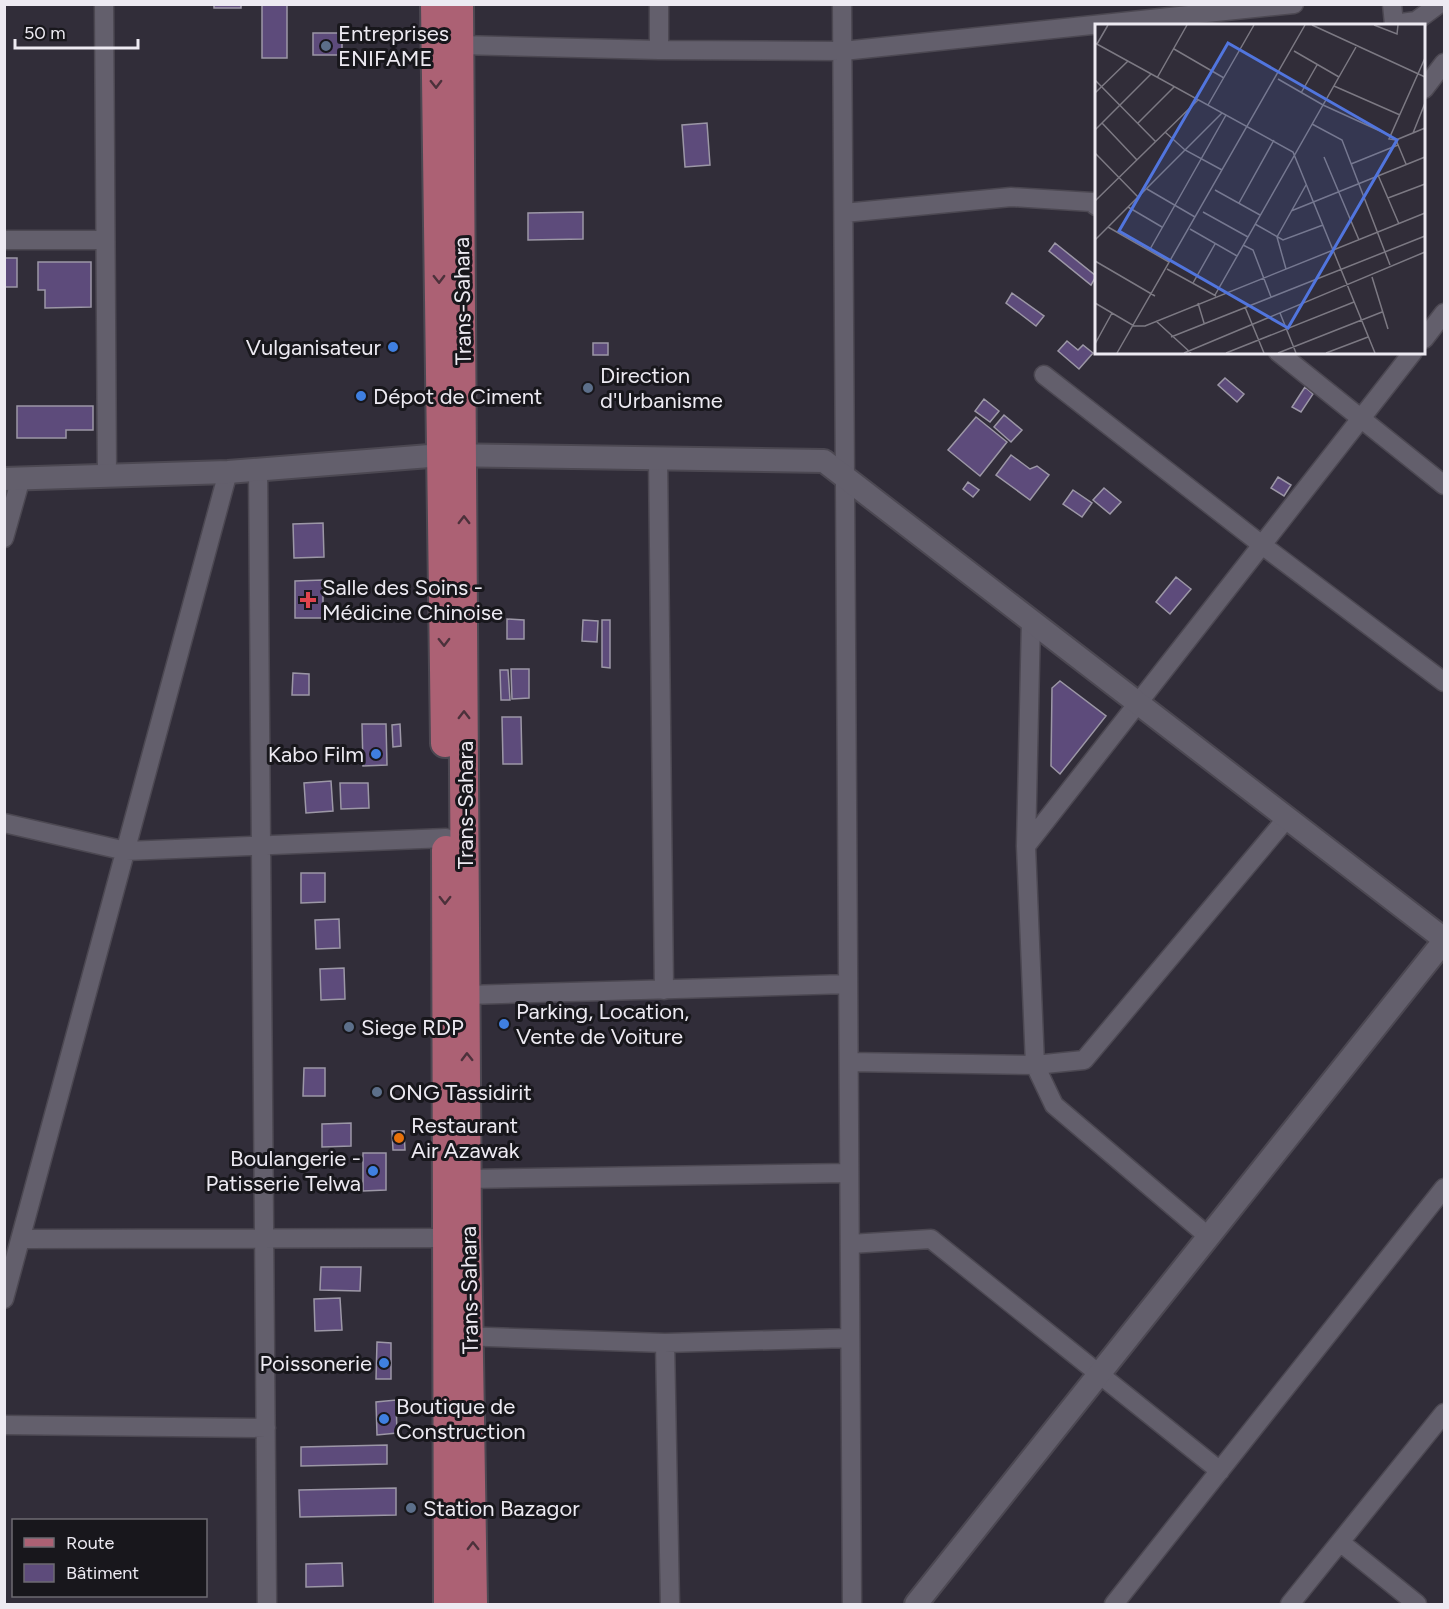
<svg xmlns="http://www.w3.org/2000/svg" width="1449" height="1609" viewBox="0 0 1449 1609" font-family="Figtree,sans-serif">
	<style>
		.building { fill: #5d4b7b; stroke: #9c97a6; stroke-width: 1.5 }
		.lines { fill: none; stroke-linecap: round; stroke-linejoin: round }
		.minor-casing { stroke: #4c4852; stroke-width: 21 }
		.tertiary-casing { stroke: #4c4852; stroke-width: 26 }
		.primary-casing { stroke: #4c4852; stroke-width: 32 }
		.minor { stroke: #635f6c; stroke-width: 18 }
		.tertiary { stroke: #635f6c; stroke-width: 22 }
		.primary { stroke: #ac6174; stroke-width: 28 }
		.oneway { stroke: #4c313b }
		.service-dot { fill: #5c6f8a; stroke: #18171c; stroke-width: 2 }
		.shop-dot { fill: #3f7fe0; stroke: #18171c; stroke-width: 2 }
		.health-dot { fill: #e0444e; stroke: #18171c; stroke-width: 2 }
		.food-dot { fill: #e8710a; stroke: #18171c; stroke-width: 2 }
		.labels { text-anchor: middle; stroke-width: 6; stroke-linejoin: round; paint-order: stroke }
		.poi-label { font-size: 22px; fill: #edeaf2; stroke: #18171c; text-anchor: start }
		.street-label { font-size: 22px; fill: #edeaf2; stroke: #18171c }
		.inset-road { fill: none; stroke: #7c7983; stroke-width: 1.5 }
		.view { fill: #5175de; fill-opacity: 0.15; stroke: #5175de; stroke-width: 3 }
		.inset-edge { fill: none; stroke: #edeaf2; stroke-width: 3 }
	</style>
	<rect width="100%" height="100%" fill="#312d39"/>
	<path class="building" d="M 214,4 L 241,4 L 241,8 L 214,8 Z
		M 262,4 L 287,4 L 287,58 L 262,58 Z
		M 313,33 L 342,33 L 342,55 L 313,55 Z
		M 707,123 L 710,165 L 685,167 L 682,125 Z
		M 583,212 L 583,239 L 528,240 L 528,213 Z
		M 1055,243 L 1096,276 L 1091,285 L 1049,251 Z
		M 4,258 L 17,258 L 17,287 L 4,287 Z
		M 38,262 L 91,262 L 91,307 L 45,308 L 45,290 L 38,290 Z
		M 1012,293 L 1044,316 L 1036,326 L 1006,303 Z
		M 1067,341 L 1078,350 L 1083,345 L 1093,353 L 1079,369 L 1058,351 Z
		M 593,343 L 608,343 L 608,355 L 593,355 Z
		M 1225,378 L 1244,394 L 1237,402 L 1218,385 Z
		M 1305,387 L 1313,394 L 1301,412 L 1292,407 Z
		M 984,399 L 999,411 L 990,422 L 975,411 Z
		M 17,406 L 93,406 L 93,430 L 66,430 L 66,438 L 17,438 Z
		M 1004,415 L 1022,430 L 1011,442 L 994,427 Z
		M 976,417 L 1007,442 L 980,476 L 948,450 Z
		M 1011,455 L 1030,469 L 1037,466 L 1049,475 L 1030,500 L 996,475 Z
		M 1278,477 L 1291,485 L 1284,496 L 1271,488 Z
		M 968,482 L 979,490 L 973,497 L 963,489 Z
		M 1104,488 L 1121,502 L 1110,514 L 1093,500 Z
		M 1073,490 L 1092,503 L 1082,517 L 1063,504 Z
		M 323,523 L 324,557 L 294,558 L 293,524 Z
		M 1176,577 L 1191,589 L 1170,614 L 1156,602 Z
		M 323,580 L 323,618 L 295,618 L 295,581 Z
		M 507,619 L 524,620 L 524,639 L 507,639 Z
		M 583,620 L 598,621 L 597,642 L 582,641 Z
		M 602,620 L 610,620 L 610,668 L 602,667 Z
		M 511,669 L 529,669 L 529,698 L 512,699 Z
		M 500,670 L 508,670 L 510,700 L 501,700 Z
		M 293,673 L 309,674 L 309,695 L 292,695 Z
		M 1060,681 L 1106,716 L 1060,774 L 1051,766 L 1052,688 Z
		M 502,717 L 521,717 L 522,764 L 503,764 Z
		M 362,724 L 386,724 L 387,765 L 363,766 Z
		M 400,724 L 401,746 L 393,747 L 392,725 Z
		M 331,781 L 333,811 L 306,813 L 304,783 Z
		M 340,783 L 368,783 L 369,808 L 341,809 Z
		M 301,873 L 325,873 L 325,902 L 301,903 Z
		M 339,919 L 340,948 L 316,949 L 315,920 Z
		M 344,968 L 345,999 L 321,1000 L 320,969 Z
		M 304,1068 L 325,1068 L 325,1096 L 303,1096 Z
		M 351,1123 L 351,1146 L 322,1147 L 322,1124 Z
		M 392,1131 L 404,1131 L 405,1150 L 393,1150 Z
		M 363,1153 L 386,1153 L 386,1190 L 363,1191 Z
		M 321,1267 L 361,1267 L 360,1291 L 320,1290 Z
		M 340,1298 L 342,1330 L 315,1331 L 314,1299 Z
		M 377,1342 L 391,1343 L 391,1379 L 376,1379 Z
		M 396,1400 L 397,1433 L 377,1435 L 376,1402 Z
		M 387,1445 L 387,1464 L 301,1466 L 301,1447 Z
		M 396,1488 L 396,1515 L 300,1517 L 299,1490 Z
		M 342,1563 L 343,1586 L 306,1587 L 306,1564 Z"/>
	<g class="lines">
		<g class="minor-casing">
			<path id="minor" d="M 104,4 L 107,476
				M 659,4 L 659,50
				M 842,4 L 852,1604
				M 1392,4 L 1394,24 L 1416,21 L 1439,4
				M 459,45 L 659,50 L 843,51 L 1294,4
				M 1424,89 L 1444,63
				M 844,213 L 1011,197 L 1092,202 L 1096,206
				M 4,240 L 105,240
				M 1424,339 L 1444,313
				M 1278,352 L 1444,485
				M 1044,375 L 1262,545 L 1444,682
				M 658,457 L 664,990
				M 258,469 L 267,1604
				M 4,538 L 21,478
				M 1031,620 L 1026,846 L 1035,1065 L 1054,1105 L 1209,1237
				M 4,823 L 126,851 L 446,838
				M 1026,846 L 1413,352
				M 467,995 L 848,984
				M 849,1062 L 1035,1065 L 1084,1060 L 1287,818
				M 468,1179 L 849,1173
				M 21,1239 L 445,1238
				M 850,1244 L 931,1239 L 1220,1471
				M 4,1299 L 228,472
				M 460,1336 L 665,1343 L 850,1338
				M 665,1343 L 670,1604
				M 4,1425 L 266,1428
				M 1340,1542 L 1417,1604
				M 1114,1604 L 1444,1188
				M 1290,1604 L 1444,1413"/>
		</g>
		<g class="tertiary-casing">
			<path id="tertiary" d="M 4,479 L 228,472 L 442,455 L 824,461 L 1444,939
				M 916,1604 L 1444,941"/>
		</g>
		<g class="primary-casing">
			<path id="primary" d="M 435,4 L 445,743
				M 459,4 L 467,1235 L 473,1604
				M 446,850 L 448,1604"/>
		</g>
		<use href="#minor" class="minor"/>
		<use href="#tertiary" class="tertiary"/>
		<use href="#primary" class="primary"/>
	</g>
	<defs><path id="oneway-chevron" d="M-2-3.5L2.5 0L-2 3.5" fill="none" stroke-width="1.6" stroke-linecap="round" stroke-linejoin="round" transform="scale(1.5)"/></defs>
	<g class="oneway">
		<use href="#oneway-chevron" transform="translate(436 84) rotate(89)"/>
		<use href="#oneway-chevron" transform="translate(439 279) rotate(89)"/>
		<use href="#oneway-chevron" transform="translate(464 520) rotate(-90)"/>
		<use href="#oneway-chevron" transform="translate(444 642) rotate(89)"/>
		<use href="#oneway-chevron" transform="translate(464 715) rotate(-90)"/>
		<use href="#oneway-chevron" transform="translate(445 900) rotate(90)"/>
		<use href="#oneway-chevron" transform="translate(467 1057) rotate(-91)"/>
		<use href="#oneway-chevron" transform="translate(473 1546) rotate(-91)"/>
	</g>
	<g class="service-dot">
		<circle cx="326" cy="46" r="6"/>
		<circle cx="588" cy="388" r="6"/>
		<circle cx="349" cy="1027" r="6"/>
		<circle cx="377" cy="1092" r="6"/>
		<circle cx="411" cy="1508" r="6"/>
	</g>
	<g class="shop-dot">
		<circle cx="393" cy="347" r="6"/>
		<circle cx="361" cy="396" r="6"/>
		<circle cx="376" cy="754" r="6"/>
		<circle cx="504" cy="1024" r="6"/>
		<circle cx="373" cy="1171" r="6"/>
		<circle cx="384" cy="1363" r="6"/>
		<circle cx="384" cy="1419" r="6"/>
	</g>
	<path class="health-dot" d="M305 591h6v6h6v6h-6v6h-6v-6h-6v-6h6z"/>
	<circle class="food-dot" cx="399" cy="1138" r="6"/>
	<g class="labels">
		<g class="poi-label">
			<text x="338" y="41">Entreprises<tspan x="338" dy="25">ENIFAME</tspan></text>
			<text x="381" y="355" text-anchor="end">Vulganisateur</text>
			<text x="600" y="383">Direction<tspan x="600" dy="25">d'Urbanisme</tspan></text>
			<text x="373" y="404">Dépot de Ciment</text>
			<text x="322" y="595">Salle des Soins -<tspan x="322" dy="25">Médicine Chinoise</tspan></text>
			<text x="364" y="762" text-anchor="end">Kabo Film</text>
			<text x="516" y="1019">Parking, Location,<tspan x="516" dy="25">Vente de Voiture</tspan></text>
			<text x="361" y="1035">Siege RDP</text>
			<text x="389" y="1100">ONG Tassidirit</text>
			<text x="411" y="1133">Restaurant<tspan x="411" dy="25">Air Azawak</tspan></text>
			<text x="361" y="1166" text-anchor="end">Boulangerie -<tspan x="361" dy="25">Patisserie Telwa</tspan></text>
			<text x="372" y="1371" text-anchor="end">Poissonerie</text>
			<text x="396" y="1414">Boutique de<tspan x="396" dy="25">Construction</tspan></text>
			<text x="423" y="1516">Station Bazagor</text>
		</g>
		<g class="street-label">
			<text transform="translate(462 301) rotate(-91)" y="8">Trans-Sahara</text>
			<text transform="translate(465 805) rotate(-90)" y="8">Trans-Sahara</text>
			<text transform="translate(469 1290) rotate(-91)" y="8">Trans-Sahara</text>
		</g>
	</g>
	<g transform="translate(1095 24)">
		<rect width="330" height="330" fill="#312d39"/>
		<path class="inset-road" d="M 217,1 L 330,53M 279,1 L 302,10 L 303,1M 0,19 L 198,128 L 280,329M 2,20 L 13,1M 79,25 L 129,54M 199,27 L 244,53M 62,54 L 92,1M 183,55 L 228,81 L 296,112M 0,56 L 61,118M 239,62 L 305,91M 0,69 L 33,37M 206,69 L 222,41M 113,81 L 159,1M 7,99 L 42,136M 43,99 L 79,63M 217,100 L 247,116 L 295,241M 0,106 L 56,50M 70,108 L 90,126 L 127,146M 318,109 L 330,79M 301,116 L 294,115 L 330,34M 0,129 L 43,173M 229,133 L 264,216M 256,140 L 303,121M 311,140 L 301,116 L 330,104M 283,151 L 304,200M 52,165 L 100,193M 120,166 L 165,191M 293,174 L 330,160M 0,177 L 103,76M 144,179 L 179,116M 33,183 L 67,203M 196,187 L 330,133M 108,188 L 153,213M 160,200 L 188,216 L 228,201M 13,203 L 74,238M 95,205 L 142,232M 0,216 L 127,89M 148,221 L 158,226 L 176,273M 54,227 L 131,91M 0,237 L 60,272M 72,245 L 121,272M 191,245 L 182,213 L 211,161M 277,253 L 293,305M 98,259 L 120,220M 120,271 L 261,23M 0,279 L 39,302 L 50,302 L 330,189M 103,279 L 109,299M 150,283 L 169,329M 185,289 L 201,329M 61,297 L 96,329M 76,313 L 330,212M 0,320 L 17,289M 22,329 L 210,1M 89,329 L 330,228M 131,329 L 259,278M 183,329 L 287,288M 231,329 L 273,313"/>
		<path class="view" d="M 133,19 L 302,116 L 193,304 L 24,207 Z"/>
		<rect width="330" height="330" class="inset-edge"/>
	</g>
	<rect width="1449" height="1609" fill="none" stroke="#edeaf2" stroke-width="12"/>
	<rect x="12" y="1519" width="195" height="78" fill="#18171c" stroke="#6d6b72" stroke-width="1.5"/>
	<rect x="24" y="1538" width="30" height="9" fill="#ac6174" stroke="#6d6b72" stroke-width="1.5"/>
	<text x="66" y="1549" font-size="18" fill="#edeaf2">Route</text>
	<rect x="24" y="1564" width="30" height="18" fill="#5d4b7b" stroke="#6d6b72" stroke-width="1.5"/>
	<text x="66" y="1579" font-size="18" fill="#edeaf2">Bâtiment</text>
	<path d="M15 39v9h123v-9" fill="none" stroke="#edeaf2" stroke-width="3"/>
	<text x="24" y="39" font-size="18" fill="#edeaf2" stroke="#18171c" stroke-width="4.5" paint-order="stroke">50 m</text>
</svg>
